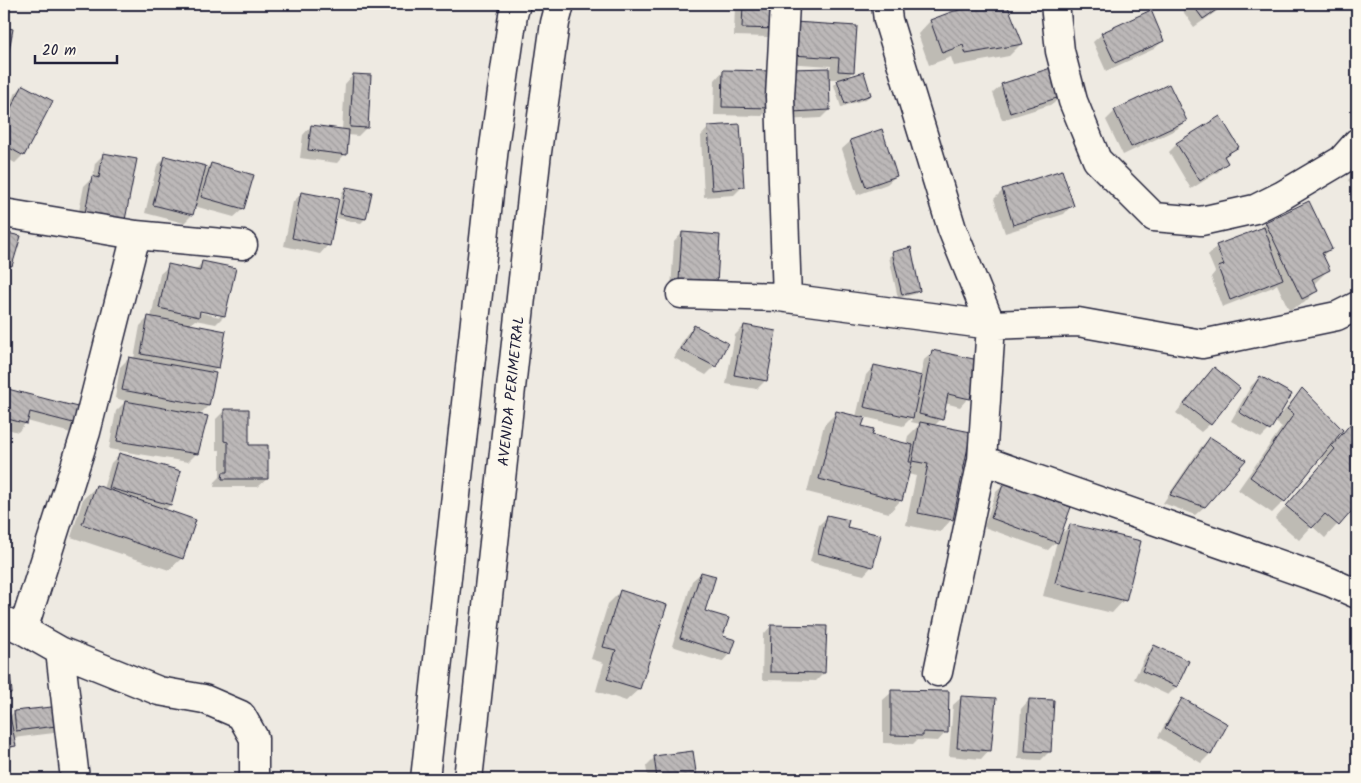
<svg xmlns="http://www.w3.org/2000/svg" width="1361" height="783" viewBox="0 0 1361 783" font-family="Kalam,sans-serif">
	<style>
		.shadow { fill: #0003; fill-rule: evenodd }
		.building { fill: url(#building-back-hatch); stroke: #22223b }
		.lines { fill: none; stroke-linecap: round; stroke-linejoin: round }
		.minor-casing { stroke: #22223b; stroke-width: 31 }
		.primary-casing { stroke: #22223b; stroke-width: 31 }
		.minor { stroke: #fbf7ec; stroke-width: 28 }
		.primary { stroke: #fbf7ec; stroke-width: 28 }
		.labels { text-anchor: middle; stroke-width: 4.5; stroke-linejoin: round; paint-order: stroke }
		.street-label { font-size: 15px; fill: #22223b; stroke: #fbf7ec }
	</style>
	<defs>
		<pattern id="building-back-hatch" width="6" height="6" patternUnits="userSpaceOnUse" patternTransform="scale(1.25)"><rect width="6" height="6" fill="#bcb8b8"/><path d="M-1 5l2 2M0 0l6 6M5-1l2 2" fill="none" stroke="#a19e9f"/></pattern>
	</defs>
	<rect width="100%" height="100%" fill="#eeeae2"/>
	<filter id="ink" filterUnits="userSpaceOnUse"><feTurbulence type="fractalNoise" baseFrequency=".02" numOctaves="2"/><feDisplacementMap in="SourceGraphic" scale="10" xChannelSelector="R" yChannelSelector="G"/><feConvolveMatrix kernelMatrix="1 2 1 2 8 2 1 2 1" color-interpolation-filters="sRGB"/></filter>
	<g filter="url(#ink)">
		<path class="shadow" d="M 735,4 L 778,4 L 778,28 L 769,37 L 734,36 Z
			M 991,4 L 1006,4 L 1021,44 L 1009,56 L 954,66 L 951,57 L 929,65 L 918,34 L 930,21 L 951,13 Z
			M 1178,4 L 1227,4 L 1194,27 Z
			M 855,27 L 853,71 L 845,79 L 870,95 L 866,99 L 841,107 L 834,85 L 840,79 L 828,79 L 829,110 L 821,118 L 784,120 L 791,71 L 830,69 L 831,66 L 785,63 L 786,32 Z
			M 1102,34 L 1163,41 L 1154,49 L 1106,71 L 1093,42 Z
			M 723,71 L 771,107 L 762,116 L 714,115 L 715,80 Z
			M 353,75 L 367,127 L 358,136 L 348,135 L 345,154 L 337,163 L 300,158 L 303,135 L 311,126 L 342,130 L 345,84 Z
			M 1002,85 L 1061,96 L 1053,104 L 1002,120 L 993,93 Z
			M 23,86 L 23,155 L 15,163 L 4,157 L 4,115 L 14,95 Z
			M 1115,111 L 1185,121 L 1177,129 L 1123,155 L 1106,120 Z
			M 709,127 L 742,187 L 734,195 L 704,197 L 701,136 Z
			M 851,141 L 896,176 L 887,184 L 857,195 L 842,149 Z
			M 1177,144 L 1237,147 L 1224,158 L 1227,163 L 1218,172 L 1191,189 L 1169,152 Z
			M 104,154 L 124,219 L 77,221 L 84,186 L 93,177 L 95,163 Z
			M 166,157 L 203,172 L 211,164 L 243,209 L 234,217 L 194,206 L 192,215 L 184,223 L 145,213 L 157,166 Z
			M 1357,171 L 1357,192 L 1348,180 Z
			M 346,188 L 365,219 L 361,223 L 337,218 L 342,192 Z
			M 1003,190 L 1072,205 L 1064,214 L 1005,233 L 994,199 Z
			M 302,193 L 328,245 L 320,254 L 284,246 L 293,202 Z
			M 1266,223 L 1330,248 L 1322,257 L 1329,269 L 1316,282 L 1313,284 L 1316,291 L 1304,303 L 1289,310 L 1277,284 L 1273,287 L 1222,307 L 1211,277 L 1215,272 L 1208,255 L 1217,246 L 1260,229 Z
			M 682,233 L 716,282 L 671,289 L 674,242 Z
			M 7,234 L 11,266 L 7,270 L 4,269 L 4,237 Z
			M 893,253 L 919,290 L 915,294 L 898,298 L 889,257 Z
			M 203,262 L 234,269 L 224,316 L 216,324 L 195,320 L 189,325 L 218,367 L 211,374 L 208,406 L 198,416 L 197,453 L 188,462 L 109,449 L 116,411 L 126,401 L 115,398 L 120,367 L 129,358 L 134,359 L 140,326 L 148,318 L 151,318 L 160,274 L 169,266 L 194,271 ZM 194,309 L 220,314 L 220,317 L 194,311 Z
			M 694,326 L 727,343 L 715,366 L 706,375 L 674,358 L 686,335 Z
			M 744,326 L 765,381 L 757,389 L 726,384 L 735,335 Z
			M 933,352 L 968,398 L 960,407 L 945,403 L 941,419 L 934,426 L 952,519 L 940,532 L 906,525 L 916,476 L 908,474 L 901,500 L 889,513 L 807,492 L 824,425 L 837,412 L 856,417 L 866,375 L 874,366 L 920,377 L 924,360 ZM 864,417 L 903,426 L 912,417 L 911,422 L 920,424 L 908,436 L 906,445 L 870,436 L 861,427 Z
			M 1214,368 L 1238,388 L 1210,424 L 1201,432 L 1176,413 L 1205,377 Z
			M 1260,377 L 1276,419 L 1277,420 L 1290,403 L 1302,390 L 1339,437 L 1357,418 L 1357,503 L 1325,538 L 1312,526 L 1299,540 L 1275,519 L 1324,462 L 1319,458 L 1284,501 L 1272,513 L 1238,490 L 1282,427 L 1274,421 L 1269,430 L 1261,438 L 1231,421 L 1251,386 Z
			M 4,389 L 83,410 L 80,424 L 71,433 L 27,421 L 26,423 L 18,432 L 4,428 Z
			M 225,410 L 267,479 L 258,487 L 214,487 L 215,482 L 220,477 L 220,450 L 216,450 L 216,419 Z
			M 1210,438 L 1204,507 L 1195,515 L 1163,503 L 1201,447 Z
			M 119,455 L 180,472 L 170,505 L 165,510 L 182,558 L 169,570 L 71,537 L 83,499 L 96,487 L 103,489 L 111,463 Z
			M 1005,484 L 1058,537 L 1071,525 L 1124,600 L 1112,613 L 1043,596 L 1057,541 L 1048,550 L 984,527 L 996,492 Z
			M 828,516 L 846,528 L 872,566 L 864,575 L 810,562 L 819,525 Z
			M 701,573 L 704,611 L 722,637 L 730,653 L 722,662 L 672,646 L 692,581 Z
			M 621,591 L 639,689 L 626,701 L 596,691 L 604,663 L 591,659 L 608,604 Z
			M 771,626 L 824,673 L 816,681 L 762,680 L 763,635 Z
			M 1154,646 L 1188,662 L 1176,687 L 1168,695 L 1134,679 L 1146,655 Z
			M 4,649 L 7,649 L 11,693 L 4,700 Z
			M 892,692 L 946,732 L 938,741 L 917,740 L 913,744 L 883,743 L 883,700 Z
			M 962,697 L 989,750 L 981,759 L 949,756 L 953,705 Z
			M 1183,699 L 1210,754 L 1201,763 L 1158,737 L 1174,708 Z
			M 1029,700 L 1049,752 L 1041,760 L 1018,759 L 1021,709 Z
			M 6,702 L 9,717 L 14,712 L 62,725 L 54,733 L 13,738 L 15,745 L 6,754 L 4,754 L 4,703 Z
			M 692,752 L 696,779 L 648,779 L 646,766 L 654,758 Z"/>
		<path class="building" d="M 743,4 L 780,4 L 779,29 L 742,28 Z
			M 985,4 L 1007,4 L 1023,44 L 966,54 L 963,45 L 942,53 L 930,20 L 951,12 Z
			M 1192,4 L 1225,4 L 1203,19 Z
			M 1151,10 L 1164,41 L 1115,63 L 1101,33 Z
			M 794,22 L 857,26 L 854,72 L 838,71 L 839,58 L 792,55 Z
			M 4,27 L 13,29 L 4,78 Z
			M 1054,67 L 1063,96 L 1010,113 L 1001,84 Z
			M 829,68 L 830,110 L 792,112 L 791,69 Z
			M 723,70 L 773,71 L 772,108 L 722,107 Z
			M 864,72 L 871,95 L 845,104 L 837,80 Z
			M 353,74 L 371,75 L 368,128 L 350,127 Z
			M 1169,84 L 1187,121 L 1131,147 L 1114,110 Z
			M 23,85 L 53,101 L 24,156 L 4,145 L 4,121 Z
			M 1220,116 L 1239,147 L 1224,156 L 1228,163 L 1200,181 L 1176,143 Z
			M 740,124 L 744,187 L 712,190 L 708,126 Z
			M 311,125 L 349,130 L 347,155 L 308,150 Z
			M 882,129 L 897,176 L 866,187 L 850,140 Z
			M 103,153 L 137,159 L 125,220 L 85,213 L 92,176 L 99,178 Z
			M 165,156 L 206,166 L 193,215 L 153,205 Z
			M 211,163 L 254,175 L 244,209 L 201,197 Z
			M 1062,170 L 1074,206 L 1013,225 L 1002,189 Z
			M 346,187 L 372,192 L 366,219 L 340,214 Z
			M 301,192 L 339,199 L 330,246 L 292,238 Z
			M 1309,201 L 1332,249 L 1322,253 L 1330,270 L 1312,279 L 1318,291 L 1302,299 L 1265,222 Z
			M 1264,227 L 1283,279 L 1230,300 L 1218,267 L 1224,265 L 1216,245 Z
			M 682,232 L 720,235 L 717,283 L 679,281 Z
			M 7,233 L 21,236 L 12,266 L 4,264 L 4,244 Z
			M 911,247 L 920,291 L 902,295 L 892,252 Z
			M 202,261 L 236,268 L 225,316 L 200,311 L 199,317 L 159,308 L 168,264 L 200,271 Z
			M 4,286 L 9,288 L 4,310 Z
			M 148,316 L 226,331 L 219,368 L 141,354 Z
			M 694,325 L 728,343 L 716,367 L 681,349 Z
			M 744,325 L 776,331 L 767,381 L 734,375 Z
			M 932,350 L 978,360 L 970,399 L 948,394 L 943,420 L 919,414 Z
			M 129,357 L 216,373 L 209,406 L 122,390 Z
			M 874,365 L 922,376 L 913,418 L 864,407 Z
			M 1214,367 L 1240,388 L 1211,425 L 1184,404 Z
			M 1260,376 L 1292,394 L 1270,431 L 1239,412 Z
			M 4,388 L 85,409 L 81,425 L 30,412 L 27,424 L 4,418 Z
			M 1302,388 L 1343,430 L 1285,502 L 1250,477 L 1294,414 L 1287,409 Z
			M 125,401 L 208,416 L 198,454 L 117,441 Z
			M 224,409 L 249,409 L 249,445 L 268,445 L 268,479 L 222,479 L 223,472 L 228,472 L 228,442 L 224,441 Z
			M 836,411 L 865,418 L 862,426 L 874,429 L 872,435 L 913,445 L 909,462 L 912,462 L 902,501 L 819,479 Z
			M 1357,416 L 1357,505 L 1339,526 L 1325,514 L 1312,528 L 1286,506 L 1335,449 L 1332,446 Z
			M 920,422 L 971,432 L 953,520 L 918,513 L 928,464 L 912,461 Z
			M 1210,437 L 1246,460 L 1205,507 L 1170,495 Z
			M 119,453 L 181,471 L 171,505 L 109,488 Z
			M 1004,482 L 1071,507 L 1058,543 L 991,518 Z
			M 96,485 L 196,520 L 183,559 L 82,524 Z
			M 827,515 L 849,520 L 847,527 L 881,535 L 873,567 L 818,553 Z
			M 1070,524 L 1141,541 L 1126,601 L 1055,583 Z
			M 701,572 L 716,576 L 705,611 L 729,618 L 723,636 L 736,640 L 731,654 L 680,638 Z
			M 620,590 L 667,605 L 640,689 L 607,679 L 616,650 L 603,647 Z
			M 771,625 L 827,626 L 825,673 L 770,672 Z
			M 1154,645 L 1189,661 L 1177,687 L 1142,671 Z
			M 4,648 L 8,648 L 12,693 L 4,694 Z
			M 891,690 L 949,691 L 948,733 L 923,732 L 923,736 L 891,735 Z
			M 961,696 L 996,698 L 991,751 L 957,748 Z
			M 1182,698 L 1228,724 L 1211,755 L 1165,728 Z
			M 1029,699 L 1054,700 L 1051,752 L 1025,751 Z
			M 4,701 L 7,701 L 16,746 L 4,748 Z
			M 61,706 L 64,725 L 16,731 L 14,711 Z
			M 693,751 L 697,779 L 657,779 L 654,756 Z"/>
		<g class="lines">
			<g class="minor-casing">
				<path id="minor" d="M 785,4 L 780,97 L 787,298
					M 886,4 L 888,20 L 952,229 L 991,325 L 982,460 L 938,672
					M 1055,4 L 1060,51 L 1073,101 L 1097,160 L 1154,217 L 1201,221 L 1255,209 L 1283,195 L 1342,160 L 1357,143
					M 4,213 L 136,235 L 243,245
					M 681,294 L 779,297 L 991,325 L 1078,322 L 1202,344 L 1337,316 L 1357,306
					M 982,460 L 1330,582 L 1357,594
					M 4,621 L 23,630 L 60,651 L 159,691 L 204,699 L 241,715 L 254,738 L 254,774 L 253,779
					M 23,630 L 86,432 L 136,235
					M 60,651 L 75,779"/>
			</g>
			<g class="primary-casing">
				<path id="primary" d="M 425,779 L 494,147 L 513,15 L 516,4
					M 468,779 L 537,152 L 555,23 L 560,4"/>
			</g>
			<use href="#minor" class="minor"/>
			<use href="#primary" class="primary"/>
		</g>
	</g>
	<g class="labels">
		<g class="street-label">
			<text transform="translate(511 391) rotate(-84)" y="5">AVENIDA PERIMETRAL</text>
		</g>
	</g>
	<rect width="1361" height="783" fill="none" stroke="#fbf7ec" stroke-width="20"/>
	<rect x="10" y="10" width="1341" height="763" fill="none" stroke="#22223b" stroke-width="2" filter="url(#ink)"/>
	<path d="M35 55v8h82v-8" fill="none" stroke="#22223b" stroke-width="2.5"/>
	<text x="42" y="55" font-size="15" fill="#22223b" stroke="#fbf7ec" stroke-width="4" paint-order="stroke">20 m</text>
</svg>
